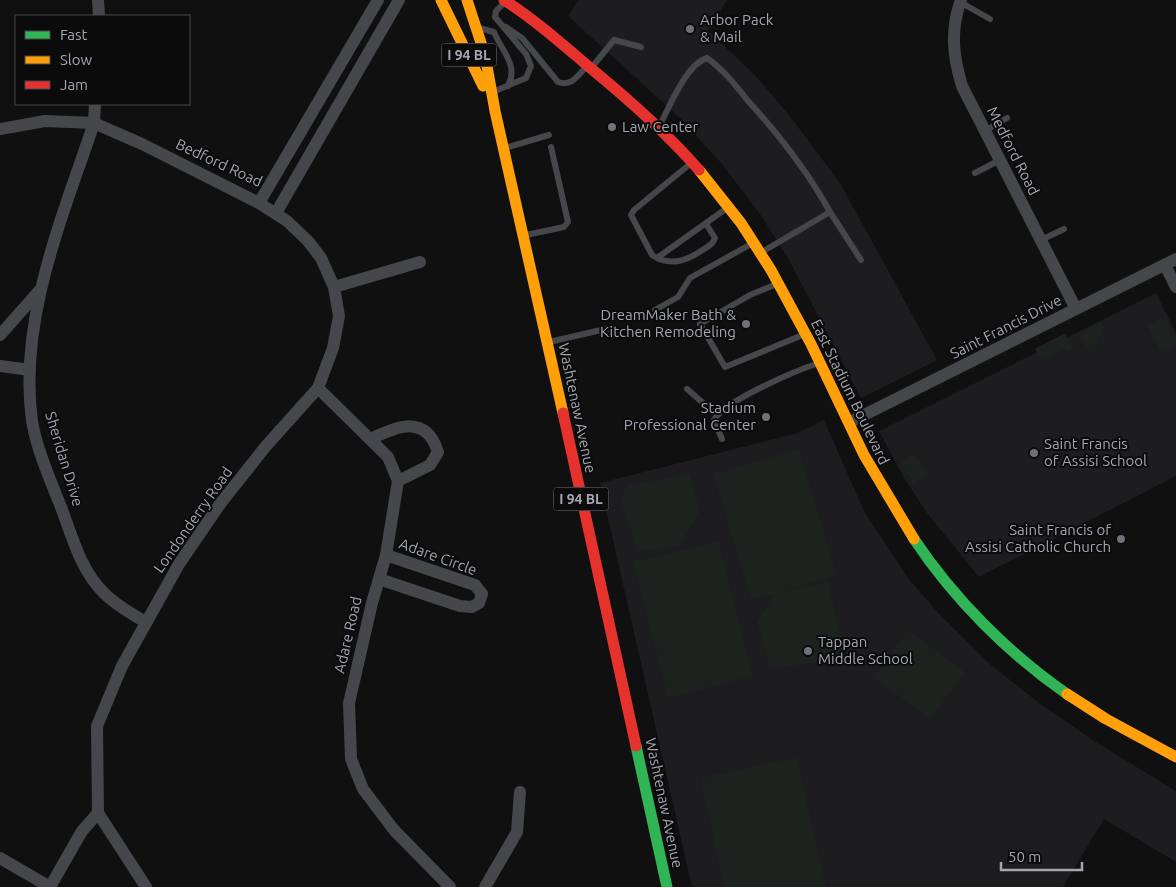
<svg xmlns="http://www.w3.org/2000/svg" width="1176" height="887" viewBox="0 0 1176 887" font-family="Ubuntu,sans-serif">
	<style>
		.built { fill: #1d1d1f }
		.green { fill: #1d221e }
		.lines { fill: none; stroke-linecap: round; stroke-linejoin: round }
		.lane { stroke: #46474a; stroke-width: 6 }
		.street { stroke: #46474a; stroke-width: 12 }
		.fast { stroke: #30b455; stroke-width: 11 }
		.slow { stroke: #ff9f0a; stroke-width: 11 }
		.jam { stroke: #e5322d; stroke-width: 11 }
		.poi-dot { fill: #707279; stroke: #0b0b0c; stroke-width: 2 }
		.labels { text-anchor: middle; stroke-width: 4; stroke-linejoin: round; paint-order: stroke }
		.shield { fill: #0b0b0c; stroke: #757880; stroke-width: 1 }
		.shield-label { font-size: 14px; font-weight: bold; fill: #a3a6b1 }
		.poi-label { font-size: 15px; fill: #a3a6b1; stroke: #0b0b0c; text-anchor: start }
		.street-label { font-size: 15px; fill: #a3a6b1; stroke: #0b0b0c }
	</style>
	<rect width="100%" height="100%" fill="#101011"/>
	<path class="built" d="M 578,0 L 727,0 L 708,31 L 754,74 L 789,115 L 840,183 L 937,360 L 861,398 L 787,256 L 760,214 L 722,164 L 680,118 L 568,16 Z
		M 1156,293 L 1176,333 L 1176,476 L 979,577 L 927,513 L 904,478 L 879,431 Z
		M 824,420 L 864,511 L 908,578 L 938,613 L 990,664 L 1039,703 L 1094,741 L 1176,791 L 1176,862 L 1104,819 L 1063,887 L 692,887 L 600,483 L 798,433 Z"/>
	<path class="green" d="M 1165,317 L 1176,339 L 1176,345 L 1161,353 L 1147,325 Z
		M 1101,322 L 1104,327 L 1096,346 L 1098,350 L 1093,353 L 1088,350 L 1079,334 Z
		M 1065,333 L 1073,348 L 1066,352 L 1065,349 L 1042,361 L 1035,349 Z
		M 799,449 L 837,575 L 783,591 L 828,582 L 844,650 L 839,659 L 770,669 L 757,622 L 774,594 L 751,600 L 713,474 Z
		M 914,453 L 928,475 L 913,484 L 900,462 Z
		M 690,474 L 700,511 L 679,546 L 638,552 L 620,500 L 627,485 Z
		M 719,541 L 753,676 L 668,698 L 633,562 Z
		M 908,630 L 965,672 L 930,719 L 873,677 Z
		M 797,757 L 826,887 L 724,887 L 700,778 Z"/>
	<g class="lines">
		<path class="lane" d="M 960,2 L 990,19
			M 506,27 L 522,38 L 558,82 C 572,87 578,75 587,66
			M 479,28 L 494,32 C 502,52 519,65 508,86
			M 592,67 L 614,40 L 641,47
			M 495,91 L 526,78 L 531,66 L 526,54 L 495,17 L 496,11 L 505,2
			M 659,127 C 669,108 686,64 707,58 C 724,70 736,86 749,102 C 780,136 808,172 830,212
			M 985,131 L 1007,118
			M 505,148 L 549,135
			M 690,164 L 634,210 L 631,215 L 652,255 C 670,267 687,261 704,249 C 709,246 713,244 715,238 L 706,224
			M 975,173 L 1000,160
			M 526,235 L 564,227 L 568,222 L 551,147
			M 1041,240 L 1064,229
			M 762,252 L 830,212 L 861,260
			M 657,258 L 727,208
			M 777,284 L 750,295 L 700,324 L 725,367 L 805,334
			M 655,310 L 678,297 L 690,278 L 753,243
			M 549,342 L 610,328
			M 687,389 L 717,415
			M 722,439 L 714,420 C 724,401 797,370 819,363"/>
		<path class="street" d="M 98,0 L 99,16
			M 961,0 C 950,30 953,56 962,86 L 1076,309
			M 95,104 L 94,123 C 63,216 18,320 32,421 C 36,447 51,482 61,507 C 72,536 81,572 105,594 C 117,606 131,613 145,622
			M 0,129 L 45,121 L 94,123 L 142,144 L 259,203 L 287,221 L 308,241 L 321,258 L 334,287 L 339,316 L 333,348 L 318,388 L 266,446 L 220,504 L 179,564 L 122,666 L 97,726 L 98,813 L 82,831 L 50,887 L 0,858
			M 259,203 L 378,0
			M 276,213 L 399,0
			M 1165,265 L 1176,287
			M 334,287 L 420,262
			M 0,335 L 40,290
			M 0,366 L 30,370
			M 318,388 L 388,457 L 398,481 L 386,555 L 372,603 L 349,703 L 351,759 L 363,789 L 394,830 L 450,887
			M 850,422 L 1176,259
			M 370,439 C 397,427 426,413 438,452 L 430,465 L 398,481
			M 379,579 L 460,606 L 472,607 L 479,603 L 482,594 L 475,585 L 386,555
			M 98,813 L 146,887
			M 485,887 L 517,832 L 520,792"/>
		<path class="fast" d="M 914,539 C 954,599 1008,653 1067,694
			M 636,746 L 667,887"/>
		<path class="slow" d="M 441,0 L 483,86
			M 467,0 L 485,55 L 495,111 L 563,413
			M 699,170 L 741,223 L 771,270 L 811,344 L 864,455 L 914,539
			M 1067,694 L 1106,719 L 1176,757"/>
		<path class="jam" d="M 504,0 C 534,19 561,43 588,66 C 627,98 666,132 699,170
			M 563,413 L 636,746"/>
	</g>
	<g class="poi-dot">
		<circle cx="690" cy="29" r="5"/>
		<circle cx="612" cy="127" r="5"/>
		<circle cx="746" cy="324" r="5"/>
		<circle cx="766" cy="417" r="5"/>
		<circle cx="1034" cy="453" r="5"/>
		<circle cx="1121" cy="539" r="5"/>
		<circle cx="808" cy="651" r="5"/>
	</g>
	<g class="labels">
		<g class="shield">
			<rect x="441.5" y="43.5" width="55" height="23" rx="4"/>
			<rect x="553.5" y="487.5" width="55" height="23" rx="4"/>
		</g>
		<g class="shield-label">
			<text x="469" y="60">I 94 BL</text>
			<text x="581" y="504">I 94 BL</text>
		</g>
		<g class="poi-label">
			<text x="700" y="25">Arbor Pack<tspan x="700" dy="17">&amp; Mail</tspan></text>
			<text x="622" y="132">Law Center</text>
			<text x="736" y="320" text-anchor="end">DreamMaker Bath &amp;<tspan x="736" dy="17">Kitchen Remodeling</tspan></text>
			<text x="756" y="413" text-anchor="end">Stadium<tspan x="756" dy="17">Professional Center</tspan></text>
			<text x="1044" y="449">Saint Francis<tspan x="1044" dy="17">of Assisi School</tspan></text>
			<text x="1111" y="535" text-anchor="end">Saint Francis of<tspan x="1111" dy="17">Assisi Catholic Church</tspan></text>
			<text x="818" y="647">Tappan<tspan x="818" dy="17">Middle School</tspan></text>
		</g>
		<g class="street-label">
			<text transform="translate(1013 151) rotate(63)" y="5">Medford Road</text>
			<text transform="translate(219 163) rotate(25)" y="5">Bedford Road</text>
			<text transform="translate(1006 327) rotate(-27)" y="5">Saint Francis Drive</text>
			<text transform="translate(850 392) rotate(64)" y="5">East Stadium Boulevard</text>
			<text transform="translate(577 408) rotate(78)" y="5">Washtenaw Avenue</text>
			<text transform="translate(64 459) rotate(73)" y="5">Sheridan Drive</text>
			<text transform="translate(193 520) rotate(-55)" y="5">Londonderry Road</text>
			<text transform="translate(438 557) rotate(20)" y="5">Adare Circle</text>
			<text transform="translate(348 635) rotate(-77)" y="5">Adare Road</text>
			<text transform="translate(664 803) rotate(78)" y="5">Washtenaw Avenue</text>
		</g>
	</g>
	<rect x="15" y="15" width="175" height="90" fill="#0b0b0c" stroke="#48494e"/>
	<rect x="25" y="31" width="25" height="8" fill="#30b455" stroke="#48494e"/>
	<text x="60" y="40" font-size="15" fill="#a3a6b1">Fast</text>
	<rect x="25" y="56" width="25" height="8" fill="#ff9f0a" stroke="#48494e"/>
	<text x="60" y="65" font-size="15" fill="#a3a6b1">Slow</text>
	<rect x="25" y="81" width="25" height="8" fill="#e5322d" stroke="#48494e"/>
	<text x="60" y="90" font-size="15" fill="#a3a6b1">Jam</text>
	<path d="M1001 862v8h81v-8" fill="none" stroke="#a3a6b1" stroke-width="2.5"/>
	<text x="1008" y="862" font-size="15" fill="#a3a6b1" stroke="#0b0b0c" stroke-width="4" paint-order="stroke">50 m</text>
</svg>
